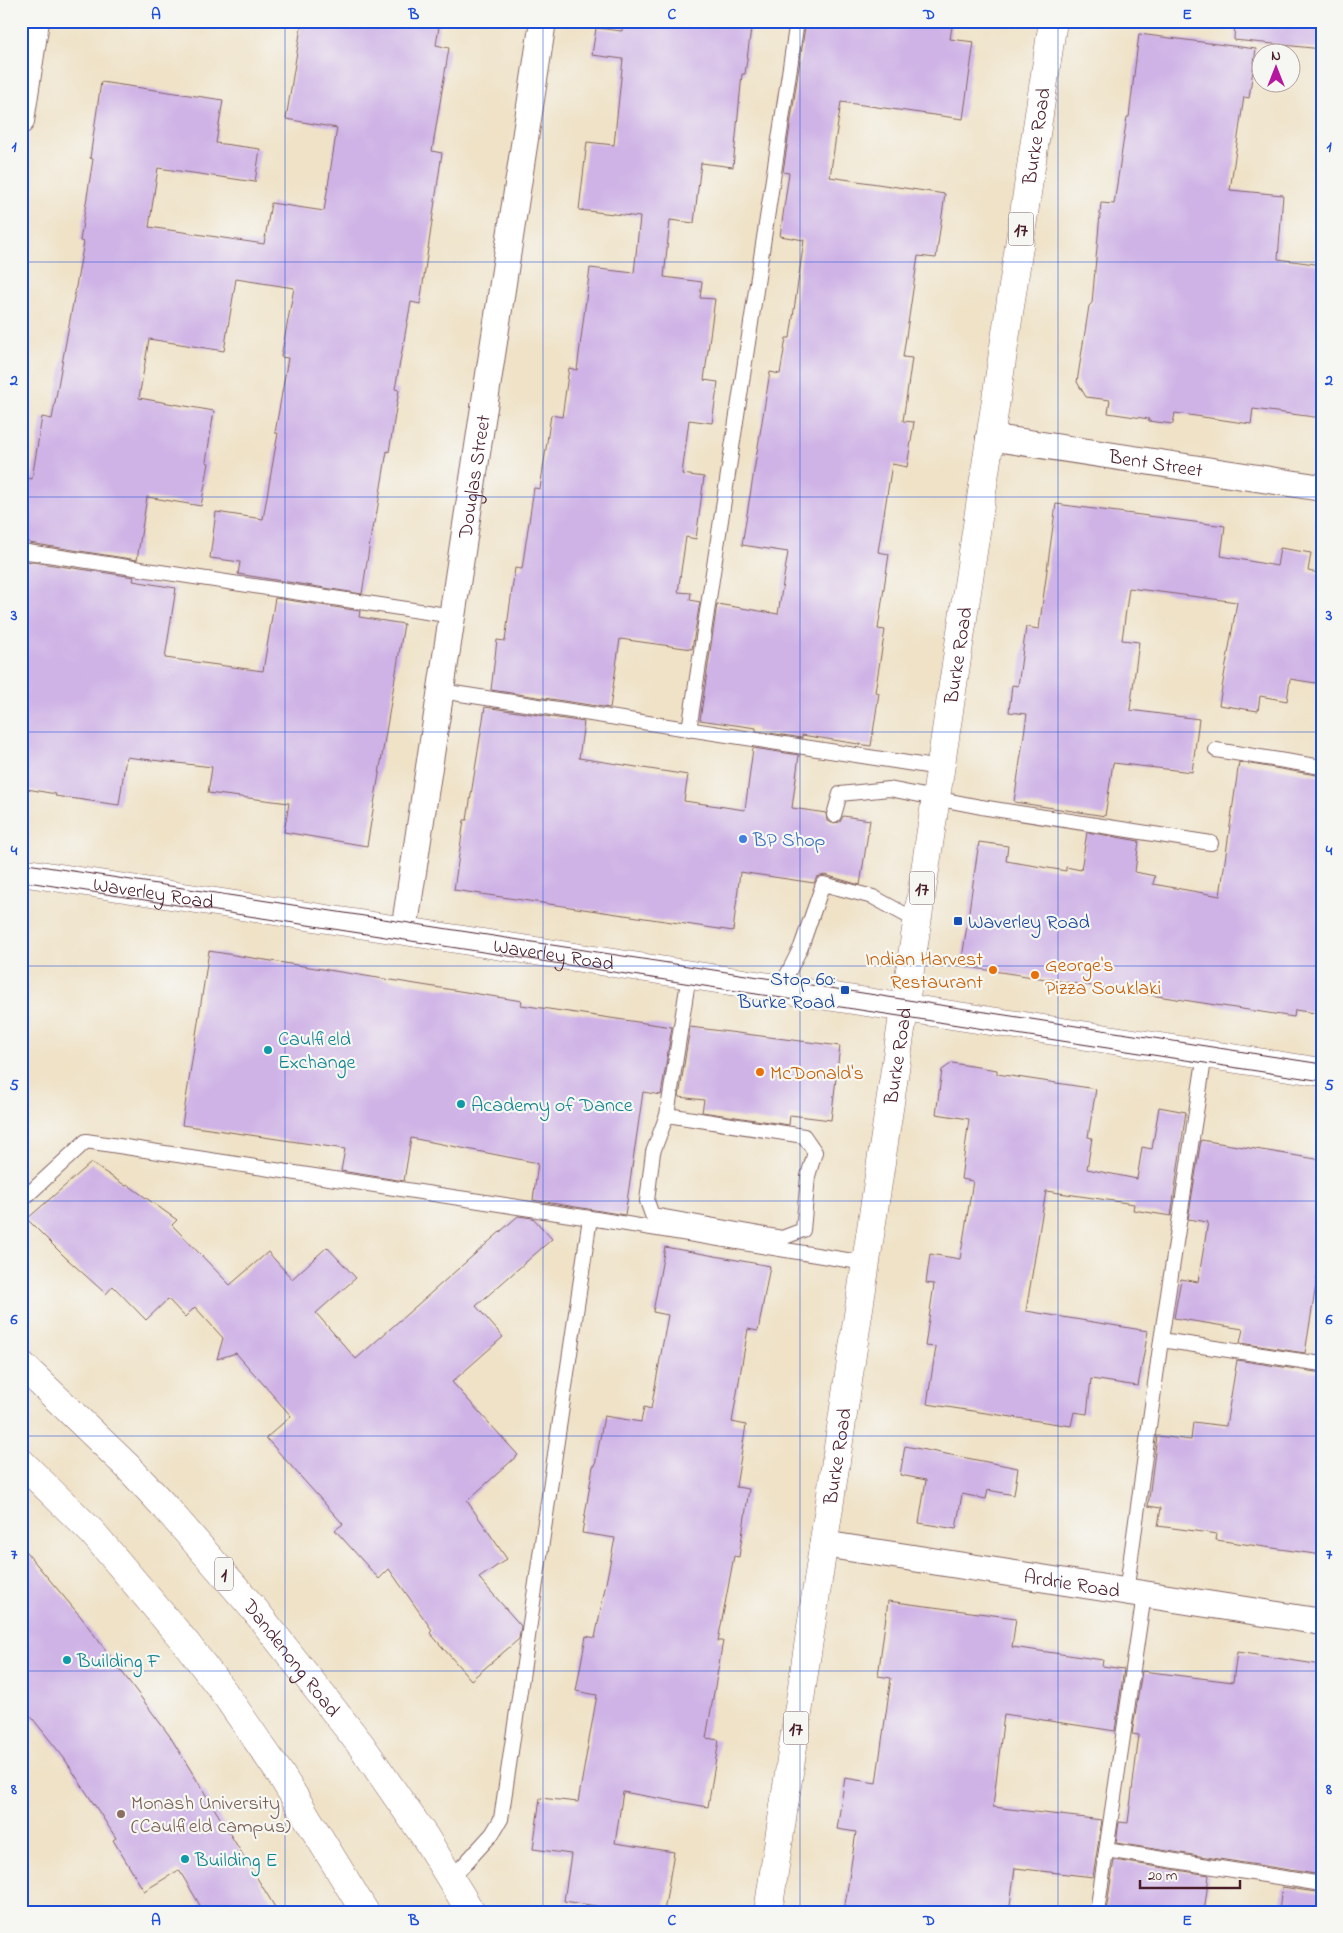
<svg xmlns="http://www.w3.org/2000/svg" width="1343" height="1933" viewBox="0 0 1343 1933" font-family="'Indie Flower',sans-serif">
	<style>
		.building { fill: #cfb3e6 }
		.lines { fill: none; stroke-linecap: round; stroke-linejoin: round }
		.lane-casing { stroke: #846362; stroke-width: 16 }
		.street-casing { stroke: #846362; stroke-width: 28 }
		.secondary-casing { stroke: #846362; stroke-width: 29 }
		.primary-casing { stroke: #846362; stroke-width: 29 }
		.highway-casing { stroke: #846362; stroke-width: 29 }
		.lane { stroke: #fff; stroke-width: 14 }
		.street { stroke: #fff; stroke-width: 26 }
		.secondary { stroke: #fff; stroke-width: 28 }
		.primary { stroke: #fff; stroke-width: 28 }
		.highway { stroke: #fff; stroke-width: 28 }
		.tram { stroke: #4a1f2b; stroke-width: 1 }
		.grid { fill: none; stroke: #1d4ed8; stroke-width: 1; stroke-opacity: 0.55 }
		.shop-dot { fill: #3f7fe0; stroke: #f6f6f2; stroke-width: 2 }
		.transit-dot { fill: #1a4fb4; stroke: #f6f6f2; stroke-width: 2 }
		.food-dot { fill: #e8710a; stroke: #f6f6f2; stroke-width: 2 }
		.culture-dot { fill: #0f9aa8; stroke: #f6f6f2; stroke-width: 2 }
		.education-dot { fill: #8d6e63; stroke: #f6f6f2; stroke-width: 2 }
		.labels { text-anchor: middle; stroke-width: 4.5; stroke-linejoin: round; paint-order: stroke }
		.shield { fill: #f6f6f2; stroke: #7e6067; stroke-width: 1 }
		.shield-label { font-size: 19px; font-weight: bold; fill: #4a1f2b }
		.street-label { font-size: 20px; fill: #4a1f2b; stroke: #f6f6f2 }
		.shop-label { font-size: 20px; fill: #366cbe; stroke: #f6f6f2; text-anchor: start }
		.transit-label { font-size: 20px; fill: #164399; stroke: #f6f6f2; text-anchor: start }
		.food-label { font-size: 20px; fill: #c56008; stroke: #f6f6f2; text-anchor: start }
		.culture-label { font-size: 20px; fill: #0d838f; stroke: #f6f6f2; text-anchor: start }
		.education-label { font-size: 20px; fill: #785e54; stroke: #f6f6f2; text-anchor: start }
		.neatline { fill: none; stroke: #1d4ed8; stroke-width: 2 }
		.grid-label { font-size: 16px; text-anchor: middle; font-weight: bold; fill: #1d4ed8 }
	</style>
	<rect width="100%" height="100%" fill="#f6f6f2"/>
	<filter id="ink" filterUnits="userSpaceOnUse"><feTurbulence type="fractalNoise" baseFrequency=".02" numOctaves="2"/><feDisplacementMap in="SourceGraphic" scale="10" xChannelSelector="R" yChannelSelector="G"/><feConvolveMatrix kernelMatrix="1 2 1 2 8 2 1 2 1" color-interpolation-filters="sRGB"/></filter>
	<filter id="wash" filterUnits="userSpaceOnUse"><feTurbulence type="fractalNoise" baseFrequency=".0096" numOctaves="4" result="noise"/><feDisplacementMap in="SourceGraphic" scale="20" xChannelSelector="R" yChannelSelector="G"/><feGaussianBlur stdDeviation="1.12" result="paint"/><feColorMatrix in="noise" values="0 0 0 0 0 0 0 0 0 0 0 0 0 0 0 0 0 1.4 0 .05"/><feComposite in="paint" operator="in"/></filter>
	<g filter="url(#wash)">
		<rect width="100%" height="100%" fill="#efe2c7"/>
		<g id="blocks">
			<path class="building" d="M 302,21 L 440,21 L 436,45 L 449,48 L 432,151 L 442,153 L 420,304 L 411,302 L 395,389 L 399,390 L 389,452 L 387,451 L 375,523 L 373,523 L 362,594 L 238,574 L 240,562 L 210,558 L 216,512 L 263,519 L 278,433 L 275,433 L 288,358 L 281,357 L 294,288 L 236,279 L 224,351 L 149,339 L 139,398 L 214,411 L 206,462 L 209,463 L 201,506 L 147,497 L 137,560 L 29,543 L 29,541 L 21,540 L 21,477 L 32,479 L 42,417 L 52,419 L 84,242 L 80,241 L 93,159 L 90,158 L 101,82 L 223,100 L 216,143 L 260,149 L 255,182 L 158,168 L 149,227 L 264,244 L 271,203 L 324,211 L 337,128 L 286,119 Z
				M 623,21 L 752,21 L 745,74 L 742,74 L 733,167 L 701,163 L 694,223 L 670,220 L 664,277 L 702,282 L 700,298 L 715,299 L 704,380 L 718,382 L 712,423 L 689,420 L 682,474 L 704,477 L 696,539 L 686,537 L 678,592 L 691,593 L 690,600 L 700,602 L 692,649 L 620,639 L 610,708 L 491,690 L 497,640 L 505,641 L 515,568 L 522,569 L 534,488 L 540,489 L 551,415 L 562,417 L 569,368 L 577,370 L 590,268 L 634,273 L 640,217 L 579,210 L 587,142 L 614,145 L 623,59 L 592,55 L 596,28 L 622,31 Z
				M 806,21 L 953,21 L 950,39 L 974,42 L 963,119 L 841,102 L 830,177 L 945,194 L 936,258 L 918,256 L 903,357 L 912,358 L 903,421 L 914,422 L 907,467 L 892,464 L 878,552 L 889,554 L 878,629 L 885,630 L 875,692 L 879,693 L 871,746 L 802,735 L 802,738 L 756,731 L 756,728 L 700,720 L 717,604 L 778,614 L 788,552 L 742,545 L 770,372 L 780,374 L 786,338 L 790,338 L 804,240 L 780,236 L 789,173 L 783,172 Z
				M 1235,21 L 1322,21 L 1322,49 L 1234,40 Z
				M 1139,34 L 1256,49 L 1249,98 L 1244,97 L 1230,190 L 1283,195 L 1278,259 L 1322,265 L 1322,418 L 1253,409 L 1251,424 L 1175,413 L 1173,424 L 1148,421 L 1149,419 L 1108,413 L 1110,400 L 1086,397 L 1077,382 L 1089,306 L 1092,303 L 1101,203 L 1114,204 L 1127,117 L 1129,117 Z
				M 1056,504 L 1225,526 L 1221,556 L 1277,566 L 1280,548 L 1311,553 L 1308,571 L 1322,574 L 1322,684 L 1290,679 L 1287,701 L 1260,696 L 1258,711 L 1219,705 L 1237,602 L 1129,588 L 1122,640 L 1139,642 L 1130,710 L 1199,719 L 1192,772 L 1113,763 L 1105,816 L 1014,802 L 1027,714 L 1009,712 L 1012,685 L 1018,686 L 1026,627 L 1039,629 Z
				M 26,561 L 134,577 L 133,581 L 176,588 L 165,658 L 263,671 L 275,598 L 360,611 L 359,617 L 404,624 L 367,846 L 284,832 L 289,803 L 208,793 L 212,767 L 126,757 L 119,805 L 55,796 L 56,794 L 21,788 L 21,589 Z
				M 485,707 L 584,722 L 579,758 L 688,775 L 684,801 L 745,810 L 753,748 L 799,755 L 792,808 L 826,813 L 827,821 L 832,823 L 840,822 L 843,816 L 870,820 L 860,885 L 825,875 L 817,877 L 814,883 L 740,872 L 733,931 L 454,890 L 464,820 L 467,820 Z
				M 1239,762 L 1322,776 L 1322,1014 L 1295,1010 L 1294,1017 L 961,966 L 979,842 L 1008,846 L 1006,861 L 1066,871 L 1066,867 L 1081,870 L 1087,832 L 1139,841 L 1135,872 L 1155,876 L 1153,884 L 1220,896 Z
				M 209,951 L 522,1001 L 521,1005 L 672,1027 L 661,1095 L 643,1092 L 625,1215 L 533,1200 L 538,1163 L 411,1138 L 404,1181 L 341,1171 L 345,1149 L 182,1125 Z
				M 690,1027 L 840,1046 L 831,1120 L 790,1115 L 789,1125 L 702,1112 L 704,1100 L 679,1097 Z
				M 952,1063 L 997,1070 L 997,1074 L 1096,1089 L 1088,1137 L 1092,1138 L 1087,1169 L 1137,1179 L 1142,1147 L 1152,1149 L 1159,1107 L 1186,1112 L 1171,1216 L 1133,1210 L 1134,1204 L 1046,1191 L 1026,1311 L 1148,1331 L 1138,1386 L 1091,1379 L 1087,1414 L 1074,1412 L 1071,1426 L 927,1404 L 936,1347 L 925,1346 L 934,1284 L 926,1283 L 930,1254 L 960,1259 L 973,1181 L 961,1179 L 969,1119 L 936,1114 L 942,1070 Z
				M 1201,1140 L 1322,1160 L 1322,1248 L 1305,1353 L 1240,1343 L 1243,1329 L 1174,1318 L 1181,1279 L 1198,1282 L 1208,1222 L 1188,1219 Z
				M 91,1163 L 126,1186 L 128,1185 L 177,1220 L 172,1225 L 230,1285 L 268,1252 L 292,1279 L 327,1247 L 356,1278 L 316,1313 L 356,1359 L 518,1216 L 533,1218 L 552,1239 L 476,1306 L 503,1337 L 452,1382 L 518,1455 L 467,1501 L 507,1559 L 479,1578 L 521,1626 L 519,1639 L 471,1680 L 430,1633 L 432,1630 L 389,1569 L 379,1579 L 335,1530 L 343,1524 L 266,1438 L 291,1416 L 236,1353 L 217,1359 L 223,1338 L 195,1307 L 185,1317 L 168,1299 L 146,1320 L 113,1286 L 106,1294 L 65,1257 L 27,1219 Z
				M 665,1247 L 770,1266 L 758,1331 L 748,1329 L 732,1422 L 746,1425 L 736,1487 L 749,1489 L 739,1557 L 734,1556 L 718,1641 L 723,1641 L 706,1738 L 719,1740 L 708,1807 L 623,1792 L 615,1843 L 674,1852 L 664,1912 L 595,1912 L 596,1906 L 564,1901 L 571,1854 L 533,1849 L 540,1798 L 578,1802 L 597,1695 L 576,1691 L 586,1636 L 595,1638 L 615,1538 L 582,1533 L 593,1466 L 595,1466 L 604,1416 L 641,1422 L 644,1407 L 651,1409 L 668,1315 L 653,1312 Z
				M 1237,1360 L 1322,1373 L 1322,1555 L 1216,1540 L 1217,1534 L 1158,1526 L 1161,1508 L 1148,1506 L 1157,1436 L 1191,1440 L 1193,1422 L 1226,1426 Z
				M 905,1446 L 1018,1468 L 1014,1495 L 988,1490 L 986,1499 L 962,1494 L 956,1529 L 919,1523 L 926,1480 L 900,1475 Z
				M 21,1546 L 81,1617 L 169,1735 L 278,1912 L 204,1912 L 179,1870 L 144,1891 L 113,1840 L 116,1838 L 64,1758 L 21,1704 Z
				M 888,1601 L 1016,1618 L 1012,1647 L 1103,1660 L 1102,1666 L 1124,1669 L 1115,1731 L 1004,1714 L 993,1807 L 1102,1820 L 1093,1877 L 1015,1868 L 1009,1912 L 844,1912 L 856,1832 L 837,1829 L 845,1778 L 876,1783 L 891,1678 L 878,1676 Z
				M 1237,1652 L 1322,1665 L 1322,1875 L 1116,1843 L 1119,1822 L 1128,1823 L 1139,1735 L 1132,1734 L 1142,1671 L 1233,1682 Z
				M 1114,1860 L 1209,1875 L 1204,1912 L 1106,1912 Z
				M 1282,1887 L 1322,1893 L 1322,1912 L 1279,1912 Z"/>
		</g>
	</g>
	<g filter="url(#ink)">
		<use href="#blocks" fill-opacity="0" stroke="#846362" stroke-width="1"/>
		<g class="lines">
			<g class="lane-casing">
				<path id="lane" d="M 21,551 L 453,616
					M 441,691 L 940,768
					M 689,730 L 797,21
					M 1216,750 L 1322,767
					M 834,815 L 840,794 L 889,789 L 981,807 L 1211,843
					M 780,989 L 801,947 L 823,884 L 873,897 L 917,921
					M 667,1115 L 804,1136 L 815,1152 L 808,1176 L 803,1230 L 782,1238 L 652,1215 L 647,1201 L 653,1152 L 667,1115 L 689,975
					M 21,1201 L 86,1141 L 590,1218 L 865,1263
					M 1161,1340 L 1322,1364
					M 1126,1593 L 1161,1340 L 1205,1054
					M 1106,1850 L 1322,1884
					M 451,1879 L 492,1834 L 501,1819 L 590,1218
					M 1097,1912 L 1144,1595"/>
			</g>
			<g class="street-casing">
				<g id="street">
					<path d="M 21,121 L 36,21"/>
					<path id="s1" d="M 989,437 L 1322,488"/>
					<path id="s2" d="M 404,931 L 543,21"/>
					<path id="s3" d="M 823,1544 L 1322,1622"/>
				</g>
			</g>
			<g class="secondary-casing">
				<g id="secondary">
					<path id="s4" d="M 21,872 L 1322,1072"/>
				</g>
			</g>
			<g class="primary-casing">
				<g id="primary">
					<path id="s5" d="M 768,1912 L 1053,21"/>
				</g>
			</g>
			<g class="highway-casing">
				<g id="highway">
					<path id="s6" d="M 21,1364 L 127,1466 L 167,1509 L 254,1609 L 361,1745 L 425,1837 L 471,1912"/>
					<path d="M 21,1462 L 93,1533 L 186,1643 L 223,1691 L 281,1775 L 365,1912"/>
				</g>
			</g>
			<use href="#lane" class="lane"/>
			<use href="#street" class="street"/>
			<use href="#secondary" class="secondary"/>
			<use href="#primary" class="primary"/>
			<use href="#highway" class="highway"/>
			<path class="tram" d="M 21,863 L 1322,1064
				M 21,881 L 1322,1081"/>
		</g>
	</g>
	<path class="grid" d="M 285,21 L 285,1912M 543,21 L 543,1912M 800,21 L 800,1912M 1058,21 L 1058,1912M 21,262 L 1322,262M 21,497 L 1322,497M 21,732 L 1322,732M 21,966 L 1322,966M 21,1201 L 1322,1201M 21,1436 L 1322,1436M 21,1671 L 1322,1671"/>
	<circle class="shop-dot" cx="743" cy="839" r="5"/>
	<g class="transit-dot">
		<rect x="953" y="916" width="10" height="10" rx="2.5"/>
		<rect x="840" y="985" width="10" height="10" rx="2.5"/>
	</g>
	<g class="food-dot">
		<circle cx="993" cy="970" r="5"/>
		<circle cx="1035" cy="975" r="5"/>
		<circle cx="760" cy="1072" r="5"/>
	</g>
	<g class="culture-dot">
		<circle cx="268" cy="1050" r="5"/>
		<circle cx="461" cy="1104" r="5"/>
		<circle cx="67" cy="1660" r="5"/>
		<circle cx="185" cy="1859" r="5"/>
	</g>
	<circle class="education-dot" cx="121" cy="1814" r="5"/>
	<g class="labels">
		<g class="shield">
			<rect x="1008.5" y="212.5" width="25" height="33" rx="4"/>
			<rect x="909.5" y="871.5" width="25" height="33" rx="4"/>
			<rect x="215" y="1557.5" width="18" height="33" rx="4"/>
			<rect x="783.5" y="1711.5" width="25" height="33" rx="4"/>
		</g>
		<g class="shield-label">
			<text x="1021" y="236">17</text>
			<text x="922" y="895">17</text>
			<text x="224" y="1581">1</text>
			<text x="796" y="1735">17</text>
		</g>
		<g class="street-label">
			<text dy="7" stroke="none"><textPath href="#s5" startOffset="1796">Burke Road</textPath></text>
			<text dy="7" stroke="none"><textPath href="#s1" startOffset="169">Bent Street</textPath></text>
			<text dy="7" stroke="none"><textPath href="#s2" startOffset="460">Douglas Street</textPath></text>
			<text dy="7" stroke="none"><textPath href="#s5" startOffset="1271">Burke Road</textPath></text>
			<text dy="7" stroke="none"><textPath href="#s4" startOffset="134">Waverley Road</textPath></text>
			<text dy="7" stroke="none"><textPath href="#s4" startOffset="539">Waverley Road</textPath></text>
			<text dy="7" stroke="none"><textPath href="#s5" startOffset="866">Burke Road</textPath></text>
			<text dy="7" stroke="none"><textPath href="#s5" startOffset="461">Burke Road</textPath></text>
			<text dy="7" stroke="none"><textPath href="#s3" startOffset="252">Ardrie Road</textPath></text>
			<text dy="7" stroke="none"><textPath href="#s6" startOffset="400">Dandenong Road</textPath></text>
		</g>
		<g class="shop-label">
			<text x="753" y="846">BP Shop</text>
		</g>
		<g class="transit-label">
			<text x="968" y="928">Waverley Road</text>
			<text x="835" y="985" text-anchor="end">Stop 60:<tspan x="835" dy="23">Burke Road</tspan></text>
		</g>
		<g class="food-label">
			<text x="983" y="965" text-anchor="end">Indian Harvest<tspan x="983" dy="23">Restaurant</tspan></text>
			<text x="1045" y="971">George's<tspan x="1045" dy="23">Pizza Souklaki</tspan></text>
			<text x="770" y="1079">McDonald's</text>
		</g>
		<g class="culture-label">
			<text x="278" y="1045">Caulfield<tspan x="278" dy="23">Exchange</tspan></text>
			<text x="471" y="1111">Academy of Dance</text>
			<text x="77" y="1667">Building F</text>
			<text x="195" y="1866">Building E</text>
		</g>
		<g class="education-label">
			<text x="131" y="1809">Monash University<tspan x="131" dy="23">(Caulfield campus)</tspan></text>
		</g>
	</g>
	<rect width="1343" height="1933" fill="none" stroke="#f6f6f2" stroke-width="55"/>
	<g transform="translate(1276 68)"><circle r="24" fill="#f6f6f2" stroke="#b1a0a2"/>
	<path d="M0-4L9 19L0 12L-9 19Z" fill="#b5179e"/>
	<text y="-8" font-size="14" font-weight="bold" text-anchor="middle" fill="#4a1f2b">N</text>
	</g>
	<path d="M1140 1880v8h100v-8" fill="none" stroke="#4a1f2b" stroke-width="2.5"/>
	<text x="1148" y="1880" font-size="15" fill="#4a1f2b" stroke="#f6f6f2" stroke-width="4" paint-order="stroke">20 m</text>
	<rect x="28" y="28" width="1288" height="1878" class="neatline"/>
	<g class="grid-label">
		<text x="156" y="19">A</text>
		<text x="414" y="19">B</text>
		<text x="672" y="19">C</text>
		<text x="929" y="19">D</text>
		<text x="1187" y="19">E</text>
		<text x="14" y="151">1</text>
		<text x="1329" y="151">1</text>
		<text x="14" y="385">2</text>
		<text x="1329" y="385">2</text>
		<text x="14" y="620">3</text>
		<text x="1329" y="620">3</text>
		<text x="14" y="855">4</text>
		<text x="1329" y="855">4</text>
		<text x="14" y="1090">5</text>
		<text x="1329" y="1090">5</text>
		<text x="14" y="1324">6</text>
		<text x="1329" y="1324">6</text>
		<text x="14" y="1559">7</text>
		<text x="1329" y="1559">7</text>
		<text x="14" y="1794">8</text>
		<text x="1329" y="1794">8</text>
		<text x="156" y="1925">A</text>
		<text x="414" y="1925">B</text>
		<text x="672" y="1925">C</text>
		<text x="929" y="1925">D</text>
		<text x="1187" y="1925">E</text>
	</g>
</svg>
